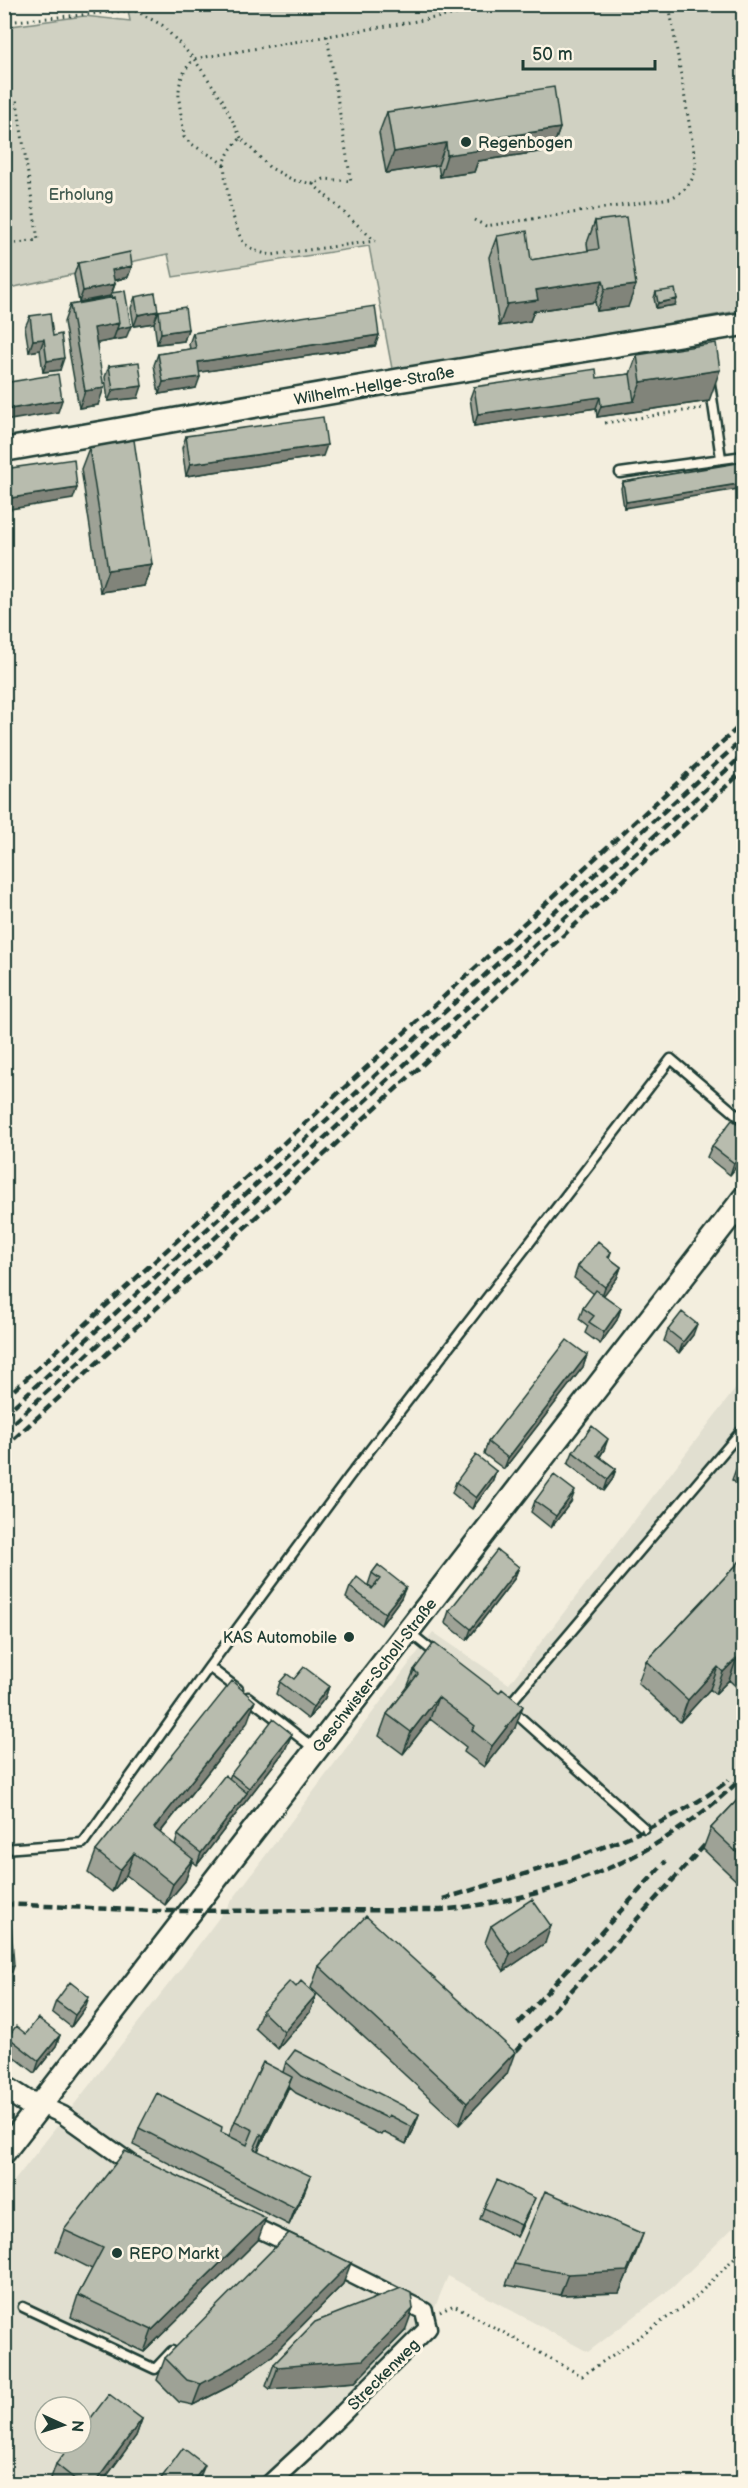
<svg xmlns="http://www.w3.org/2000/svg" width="748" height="2488" viewBox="0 0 748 2488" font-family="'Balsamiq Sans',sans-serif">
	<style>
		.built { fill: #e1dfd0; fill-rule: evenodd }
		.green { fill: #d0d1c2; stroke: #78877b; stroke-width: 1.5 }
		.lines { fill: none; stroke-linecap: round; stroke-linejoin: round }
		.lane-casing { stroke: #1f3d34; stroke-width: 13 }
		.street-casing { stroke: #1f3d34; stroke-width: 21 }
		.secondary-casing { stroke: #1f3d34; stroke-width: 27 }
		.path { stroke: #1f3d34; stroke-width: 3; stroke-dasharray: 1.5 4.5; stroke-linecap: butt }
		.lane { stroke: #fcf5e5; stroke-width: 8 }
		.street { stroke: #fcf5e5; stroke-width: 16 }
		.secondary { stroke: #fcf5e5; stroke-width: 22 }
		.rail { stroke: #1f3d34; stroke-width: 4.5; stroke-dasharray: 9 4.5; stroke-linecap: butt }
		.wall { fill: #9ea296; stroke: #1f3d34; stroke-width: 1.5 }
		.shaded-wall { fill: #81847a; stroke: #1f3d34; stroke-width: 1.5 }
		.building { fill: #b8bcae; stroke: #1f3d34; stroke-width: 1.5 }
		.poi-dot { fill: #1f3d34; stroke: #fcf5e5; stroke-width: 2 }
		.labels { text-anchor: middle; stroke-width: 6; stroke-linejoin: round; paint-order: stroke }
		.poi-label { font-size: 16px; fill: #1f3d34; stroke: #fcf5e5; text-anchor: start }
		.park-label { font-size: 16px; fill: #425b50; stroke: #fcf5e5 }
		.street-label { font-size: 16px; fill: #1f3d34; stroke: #fcf5e5 }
	</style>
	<rect width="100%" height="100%" fill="#f3eede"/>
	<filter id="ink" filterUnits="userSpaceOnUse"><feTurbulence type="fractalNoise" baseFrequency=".0167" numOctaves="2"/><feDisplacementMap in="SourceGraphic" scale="12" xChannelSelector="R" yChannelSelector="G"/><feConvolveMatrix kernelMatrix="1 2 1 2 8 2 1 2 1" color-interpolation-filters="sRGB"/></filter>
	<g filter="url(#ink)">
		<path class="built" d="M 743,1379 L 743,2218 L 673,2287 L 588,2352 L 448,2276 L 430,2319 L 255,2483 L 5,2484 L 4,2194 L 182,1967 L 433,1632 L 509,1684 ZM 45,2407 L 81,2407 L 81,2443 L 45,2443 Z"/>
		<path class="green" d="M 127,4 L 743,5 L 743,310 L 393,374 L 369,246 L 173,277 L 168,254 L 5,289 L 4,27 L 84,16 L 130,21 Z"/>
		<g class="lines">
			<g class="lane-casing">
				<path id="lane" d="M 710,384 L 721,458
					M 620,473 L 744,456
					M 409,1632 L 439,1656
					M 209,1667 L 349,1477 L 671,1059 L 744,1121
					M 248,1697 L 316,1750
					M 508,1706 L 744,1428
					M 512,1710 L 644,1828
					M 4,1849 L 83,1843 L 209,1667 L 238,1689
					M 23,2307 L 155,2369 L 172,2351"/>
			</g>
			<g class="street-casing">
				<path id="street" d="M 41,2105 L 63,2115 L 139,2169
					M 242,2221 L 303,2250
					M 269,2484 L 309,2447 L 428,2328 L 424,2311 L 329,2263"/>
			</g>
			<g class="secondary-casing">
				<path id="secondary" d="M 4,450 L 401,380 L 744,324
					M 4,2087 L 27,2102 L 41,2105
					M 4,2152 L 744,1198"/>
			</g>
			<path class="path" d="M 4,22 L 134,10 L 162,25 L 194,59 L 516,4
				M 327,36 L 351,181 L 324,179 L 313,184 L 293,180 L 269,167 L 241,138 C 233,146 228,151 225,162 C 222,175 235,235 245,244 C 253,251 262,253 271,255 L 375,241
				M 4,104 L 17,102 L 38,240 L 4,245
				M 224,165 C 212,154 192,147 184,137 C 181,104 170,84 194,59 L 222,99 L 241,138
				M 313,184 L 375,241
				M 474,220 L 486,226 L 671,198 C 687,190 694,181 696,164 L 669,4
				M 605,423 L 703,408
				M 440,2312 L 454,2305 L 582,2376 L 693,2300 L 744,2248
				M 4,2472 L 24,2484"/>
			<use href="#lane" class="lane"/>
			<use href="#street" class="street"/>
			<use href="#secondary" class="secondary"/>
			<path class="rail" d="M 4,1399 L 744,722
				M 4,1415 L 744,738
				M 4,1431 L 744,754
				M 4,1448 L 744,770
				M 443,1899 C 541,1868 646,1843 729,1780
				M 4,1904 L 154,1911 L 441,1910 C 561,1897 656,1861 744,1776
				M 518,2024 L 666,1861
				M 516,2051 L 715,1834"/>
		</g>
		<path class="wall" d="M 387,112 L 560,128 L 552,150 L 478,161 L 474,172 L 440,177 L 438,165 L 386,173 L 379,133 Z
			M 595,221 L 628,307 L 597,311 L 595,302 L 534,311 L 530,321 L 499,326 L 489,257 L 497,236 L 531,260 L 588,251 L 587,243 Z
			M 78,263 L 132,266 L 128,277 L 114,281 L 115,284 L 112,293 L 126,338 L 97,343 L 98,405 L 79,408 L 64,322 L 70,305 L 109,298 L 110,296 L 79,302 L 74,275 Z
			M 656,292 L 675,305 L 656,308 L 654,298 Z
			M 135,297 L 154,323 L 134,326 L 131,308 Z
			M 159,311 L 188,329 L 184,341 L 157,344 L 154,322 Z
			M 30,316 L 53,336 L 60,370 L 43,372 L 40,350 L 29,352 L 25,327 Z
			M 193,333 L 379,335 L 375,346 L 199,372 L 196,388 L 159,394 L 154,365 L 158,354 L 190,349 L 189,344 Z
			M 637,355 L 709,401 L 597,417 L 596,408 L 474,426 L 470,398 L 474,387 L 597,378 L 630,374 Z
			M 109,366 L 138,398 L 108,401 L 105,377 Z
			M 186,436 L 323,456 L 186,476 L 182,448 Z
			M 89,448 L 152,564 L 144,586 L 100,592 L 81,469 Z
			M 744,462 L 624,508 L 621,488 L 623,482 Z
			M 744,1128 L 744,1157 L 730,1175 L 707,1157 L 712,1146 Z
			M 611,1252 L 609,1258 L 621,1267 L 617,1278 L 603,1295 L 621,1308 L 617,1320 L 600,1344 L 585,1333 L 588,1326 L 579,1319 L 583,1308 L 594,1294 L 574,1278 L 578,1266 Z
			M 668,1330 L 693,1335 L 679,1353 L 664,1341 Z
			M 587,1355 L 583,1367 L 504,1469 L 484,1454 L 488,1442 Z
			M 604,1450 L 600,1457 L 616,1469 L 612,1480 L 604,1491 L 568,1464 L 573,1452 Z
			M 744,1454 L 744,1490 L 732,1480 L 740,1458 Z
			M 496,1471 L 492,1482 L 472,1509 L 452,1493 L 456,1482 Z
			M 535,1501 L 571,1502 L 551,1528 L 531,1512 Z
			M 744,1557 L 744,1694 L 729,1680 L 715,1694 L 710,1689 L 680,1722 L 638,1683 L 646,1661 Z
			M 378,1565 L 401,1598 L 381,1625 L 346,1598 L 350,1587 L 372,1589 L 373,1588 L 368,1585 L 372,1573 Z
			M 519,1567 L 514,1579 L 467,1640 L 445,1623 L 449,1611 Z
			M 414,1670 L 515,1728 L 484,1767 L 464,1752 L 466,1747 L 430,1719 L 403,1754 L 379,1736 L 387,1714 L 407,1688 Z
			M 294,1679 L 329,1686 L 325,1698 L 308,1719 L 276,1694 L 280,1682 Z
			M 247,1723 L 160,1833 L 175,1845 L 178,1835 L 229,1779 L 231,1774 L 285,1750 L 197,1865 L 192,1861 L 185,1881 L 165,1905 L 126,1875 L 112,1892 L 88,1873 L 96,1851 Z
			M 744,1793 L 744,1888 L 703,1849 L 711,1828 Z
			M 491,1926 L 545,1943 L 504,1971 L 485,1943 Z
			M 319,1966 L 507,2074 L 459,2125 L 311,1988 Z
			M 296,1987 L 316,1995 L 310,2012 L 278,2049 L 255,2028 L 262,2011 Z
			M 56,2001 L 85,2008 L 71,2027 L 52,2012 Z
			M 26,2034 L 60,2035 L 56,2046 L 35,2073 L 4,2049 L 4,2046 L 8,2037 Z
			M 286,2062 L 419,2114 L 413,2131 L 406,2144 L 383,2132 L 381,2135 L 296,2093 L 289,2087 L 258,2151 L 304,2193 L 289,2225 L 133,2145 L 139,2128 L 221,2132 L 229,2136 L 235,2121 L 283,2072 Z
			M 484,2208 L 530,2209 L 517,2237 L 480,2219 Z
			M 64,2230 L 258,2240 L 144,2352 L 71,2317 L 78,2295 L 92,2269 L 56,2251 Z
			M 635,2256 L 619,2293 L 560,2295 L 506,2285 L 514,2264 Z
			M 343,2284 L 270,2358 L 230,2386 L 193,2405 L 179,2402 L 157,2380 L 165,2358 Z
			M 405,2331 L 355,2382 L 270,2389 L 266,2386 L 274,2364 Z
			M 142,2419 L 136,2436 L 101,2484 L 53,2484 L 50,2481 L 56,2464 Z"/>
		<path class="shaded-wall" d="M 560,128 L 552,150 L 478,161 L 474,172 L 440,177 L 447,155 L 481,140 Z
			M 446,143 L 438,165 L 386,173 L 394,152 Z
			M 132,266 L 128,277 L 108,282 L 112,270 Z
			M 603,280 L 595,302 L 534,311 L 530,321 L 499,326 L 507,304 L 536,290 Z
			M 115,284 L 110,296 L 79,302 L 83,291 Z
			M 636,285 L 628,307 L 597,311 L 605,289 Z
			M 677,299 L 675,305 L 656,308 L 658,303 Z
			M 158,311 L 154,323 L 134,326 L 138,315 Z
			M 119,323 L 113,340 L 88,345 L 94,328 Z
			M 131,326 L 126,338 L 113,340 L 117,329 Z
			M 188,329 L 184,341 L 157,344 L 161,333 Z
			M 379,335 L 375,346 L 194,373 L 198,362 Z
			M 44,339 L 40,350 L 29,352 L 33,340 Z
			M 64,358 L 60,370 L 43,372 L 47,361 Z
			M 720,370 L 709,401 L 597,417 L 601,406 L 634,401 L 641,382 Z
			M 200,377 L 196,388 L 159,394 L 163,382 Z
			M 142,386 L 138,398 L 108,401 L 113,390 Z
			M 104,388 L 98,405 L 79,408 L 85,391 Z
			M 600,397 L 596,408 L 474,426 L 478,414 Z
			M 62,400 L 58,412 L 4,421 L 4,410 Z
			M 327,445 L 323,456 L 186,476 L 190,464 Z
			M 744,483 L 744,488 L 624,508 L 626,502 Z
			M 77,488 L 73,499 L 4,510 L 4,499 Z
			M 152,564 L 144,586 L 100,592 L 108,570 Z
			M 744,1151 L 744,1157 L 730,1175 L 734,1163 Z
			M 621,1267 L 617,1278 L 601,1299 L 605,1287 Z
			M 621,1308 L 617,1320 L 600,1344 L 604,1332 Z
			M 697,1324 L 693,1335 L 679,1353 L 683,1342 Z
			M 587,1355 L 583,1367 L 504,1469 L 508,1458 Z
			M 608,1439 L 604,1450 L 593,1466 L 597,1455 Z
			M 616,1469 L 612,1480 L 604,1491 L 608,1479 Z
			M 496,1471 L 492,1482 L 472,1509 L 476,1498 Z
			M 575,1491 L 571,1502 L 551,1528 L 556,1516 Z
			M 519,1567 L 514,1579 L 467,1640 L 471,1629 Z
			M 406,1587 L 401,1598 L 381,1625 L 385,1613 Z
			M 737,1658 L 729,1680 L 715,1694 L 723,1672 Z
			M 718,1667 L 710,1689 L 680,1722 L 688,1700 Z
			M 329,1686 L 325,1698 L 308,1719 L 313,1707 Z
			M 438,1697 L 430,1719 L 403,1754 L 411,1732 Z
			M 255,1701 L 247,1723 L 146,1850 L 154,1828 Z
			M 523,1706 L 515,1728 L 484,1767 L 492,1746 Z
			M 292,1734 L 285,1750 L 197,1865 L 201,1853 L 247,1793 L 249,1788 Z
			M 134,1853 L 126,1875 L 112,1892 L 120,1870 Z
			M 193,1859 L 185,1881 L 165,1905 L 173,1884 Z
			M 551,1926 L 545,1943 L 504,1971 L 510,1954 Z
			M 14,1966 L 12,1972 L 4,1973 L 4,1967 Z
			M 316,1995 L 310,2012 L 278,2049 L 284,2032 Z
			M 89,1997 L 85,2008 L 71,2027 L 75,2015 Z
			M 60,2035 L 56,2046 L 35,2073 L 39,2061 Z
			M 515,2052 L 507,2074 L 459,2125 L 467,2103 Z
			M 292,2077 L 286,2093 L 257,2152 L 263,2136 Z
			M 419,2114 L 413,2131 L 406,2144 L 412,2127 Z
			M 311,2176 L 304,2193 L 289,2225 L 295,2208 Z
			M 535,2198 L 530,2209 L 517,2237 L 521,2225 Z
			M 266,2218 L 258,2240 L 144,2352 L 152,2330 Z
			M 643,2234 L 635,2256 L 619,2293 L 560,2295 L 568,2274 Z
			M 351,2263 L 343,2284 L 270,2358 L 230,2386 L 193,2405 L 201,2384 Z
			M 413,2309 L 405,2331 L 355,2382 L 270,2389 L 278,2367 Z
			M 142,2419 L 136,2436 L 101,2484 L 94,2484 Z
			M 205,2465 L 197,2484 L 191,2484 Z"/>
		<path class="building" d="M 554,87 L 560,128 L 481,140 L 482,150 L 447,155 L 446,143 L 394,152 L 387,112 Z
			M 626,217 L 636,285 L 605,289 L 603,280 L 536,290 L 538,300 L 507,304 L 497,236 L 527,231 L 531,260 L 599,249 L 595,221 Z
			M 130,252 L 132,266 L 112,270 L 115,284 L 83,291 L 78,263 Z
			M 675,289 L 677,299 L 658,303 L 656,292 Z
			M 125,291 L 131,326 L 117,329 L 119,323 L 115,297 L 112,298 L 111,293 Z
			M 155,293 L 158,311 L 138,315 L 135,297 Z
			M 115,297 L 119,323 L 94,328 L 104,388 L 85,391 L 70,305 Z
			M 375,306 L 379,335 L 198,362 L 200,377 L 163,382 L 158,354 L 196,348 L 193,333 Z
			M 185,307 L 188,329 L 161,333 L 159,311 Z
			M 50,313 L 53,336 L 61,334 L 64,358 L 47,361 L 44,339 L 33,340 L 30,316 Z
			M 716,343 L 720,370 L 641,382 L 637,355 Z
			M 139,362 L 142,386 L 113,390 L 109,366 Z
			M 596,369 L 597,378 L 630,374 L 634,401 L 601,406 L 600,397 L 478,414 L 474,387 Z
			M 58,374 L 62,400 L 4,410 L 4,383 Z
			M 323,417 L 327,445 L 190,464 L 186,436 Z
			M 134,440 L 152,564 L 108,570 L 89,448 Z
			M 74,459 L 77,488 L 4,499 L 4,469 Z
			M 744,462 L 744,483 L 626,502 L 623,482 Z
			M 732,1120 L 744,1128 L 744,1151 L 734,1163 L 712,1146 Z
			M 598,1241 L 611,1252 L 608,1257 L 621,1267 L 605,1287 L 578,1266 Z
			M 596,1290 L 621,1308 L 604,1332 L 589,1322 L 594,1316 L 583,1308 Z
			M 682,1312 L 697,1324 L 683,1342 L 668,1330 Z
			M 567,1340 L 587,1355 L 508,1458 L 488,1442 Z
			M 592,1426 L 608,1439 L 597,1455 L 616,1469 L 608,1479 L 573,1452 Z
			M 744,1454 L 744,1461 L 740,1458 Z
			M 476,1455 L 496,1471 L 476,1498 L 456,1482 Z
			M 554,1475 L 575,1491 L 556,1516 L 535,1501 Z
			M 497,1550 L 519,1567 L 471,1629 L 449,1611 Z
			M 744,1557 L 744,1664 L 737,1658 L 723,1672 L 718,1667 L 688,1700 L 646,1661 Z
			M 378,1565 L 406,1587 L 385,1613 L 350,1587 L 357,1577 L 372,1589 L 380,1579 L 372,1573 Z
			M 434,1643 L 499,1693 L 502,1689 L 523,1706 L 492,1746 L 472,1730 L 475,1726 L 438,1697 L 411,1732 L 387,1714 L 418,1674 L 414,1670 Z
			M 304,1667 L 329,1686 L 313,1707 L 280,1682 L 287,1674 L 294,1679 Z
			M 232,1681 L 255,1701 L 154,1828 L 193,1859 L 173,1884 L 134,1853 L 120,1870 L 96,1851 Z
			M 273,1719 L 292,1734 L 249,1788 L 231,1774 Z
			M 225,1775 L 247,1793 L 201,1853 L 178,1835 Z
			M 744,1793 L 744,1859 L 711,1828 Z
			M 532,1899 L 551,1926 L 510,1954 L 491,1926 Z
			M 366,1916 L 515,2052 L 467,2103 L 319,1966 Z
			M 11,1923 L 14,1966 L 4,1967 L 4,1924 Z
			M 290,1981 L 296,1987 L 301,1981 L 316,1995 L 284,2032 L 262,2011 Z
			M 70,1982 L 89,1997 L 75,2015 L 56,2001 Z
			M 38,2018 L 60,2035 L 39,2061 L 8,2037 L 16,2026 L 26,2034 Z
			M 295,2050 L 419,2114 L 412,2127 L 389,2115 L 387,2118 L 302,2076 L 286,2062 Z
			M 263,2062 L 292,2077 L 263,2136 L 261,2134 L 254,2149 L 311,2176 L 295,2208 L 139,2128 L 157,2093 L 222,2127 L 221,2132 L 247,2145 L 253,2130 L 235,2121 Z
			M 125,2151 L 266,2218 L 152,2330 L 78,2295 L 103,2248 L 64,2230 Z
			M 497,2180 L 535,2198 L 521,2225 L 484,2208 Z
			M 545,2191 L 643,2234 L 627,2271 L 568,2274 L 514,2264 Z
			M 289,2233 L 351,2263 L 278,2336 L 238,2364 L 201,2384 L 187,2380 L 165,2358 Z
			M 401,2288 L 411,2293 L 413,2309 L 363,2360 L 278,2367 L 274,2364 L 315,2322 Z
			M 109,2394 L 142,2419 L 94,2484 L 81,2484 L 56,2464 L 72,2443 L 81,2443 L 81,2431 Z
			M 183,2448 L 205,2465 L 191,2484 L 157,2484 Z"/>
	</g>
	<g class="poi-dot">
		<circle cx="466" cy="142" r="6"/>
		<circle cx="349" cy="1637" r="6"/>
		<circle cx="117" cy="2253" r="6"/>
	</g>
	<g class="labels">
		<g class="poi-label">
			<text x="478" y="148">Regenbogen</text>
			<text x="337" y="1643" text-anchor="end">KAS Automobile</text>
			<text x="129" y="2259">REPO Markt</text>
		</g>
		<g class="park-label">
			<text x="81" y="200">Erholung</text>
		</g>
		<g class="street-label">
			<text transform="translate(374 385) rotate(-10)" y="6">Wilhelm-Hellge-Straße</text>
			<text transform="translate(374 1675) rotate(-52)" y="6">Geschwister-Scholl-Straße</text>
			<text transform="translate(383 2374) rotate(-45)" y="6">Streckenweg</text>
		</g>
	</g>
	<rect width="748" height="2488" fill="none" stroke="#fcf5e5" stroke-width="24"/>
	<rect x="12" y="12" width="724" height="2464" fill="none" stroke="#1f3d34" stroke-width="2" filter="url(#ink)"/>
	<g transform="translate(63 2425) rotate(94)"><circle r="28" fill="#fcf5e5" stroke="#a4ab9e" stroke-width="1.5"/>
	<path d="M0-4.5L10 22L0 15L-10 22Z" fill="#1f3d34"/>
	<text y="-9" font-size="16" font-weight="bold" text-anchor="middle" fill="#1f3d34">N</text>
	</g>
	<path d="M523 60v9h132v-9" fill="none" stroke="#1f3d34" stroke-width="3"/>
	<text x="532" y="60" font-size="18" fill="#1f3d34" stroke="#fcf5e5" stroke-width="4.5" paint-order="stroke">50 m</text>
</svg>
